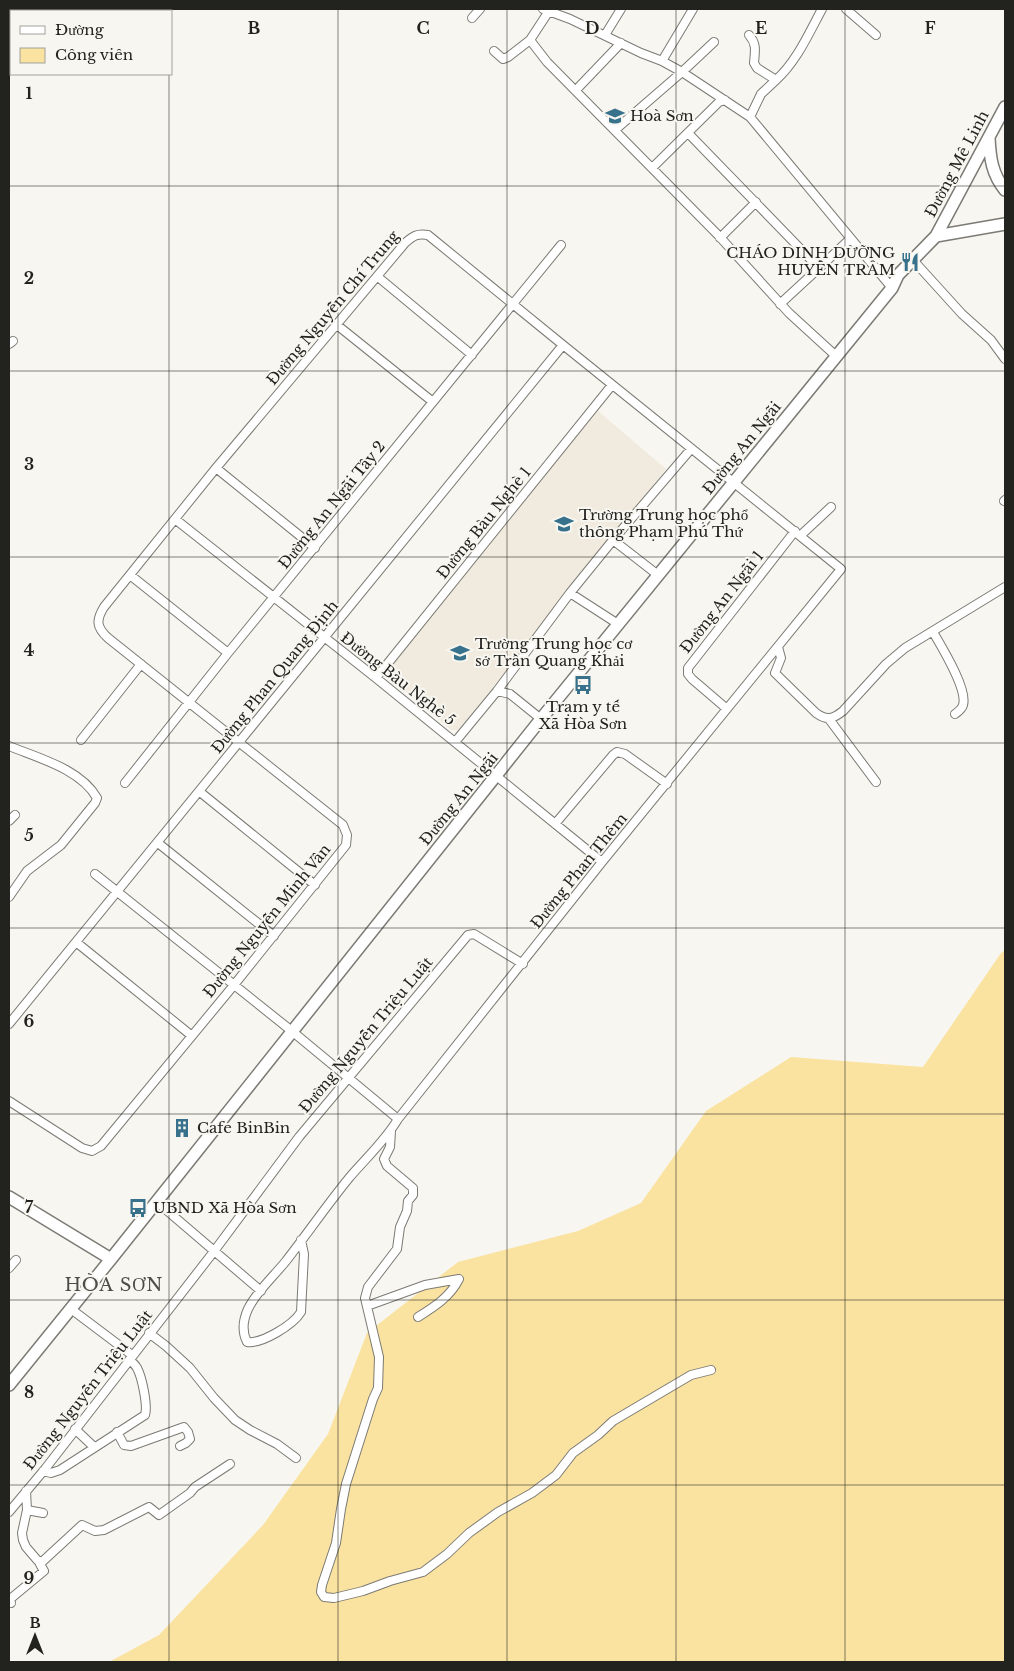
<svg xmlns="http://www.w3.org/2000/svg" width="1014" height="1671" viewBox="0 0 1014 1671" font-family="'Libre Baskerville',serif">
	<style>
		.built { fill: #f0ebde }
		.green { fill: #fae3a0 }
		.lines { fill: none; stroke-linecap: round; stroke-linejoin: round }
		.minor-casing { stroke: #7c7a74; stroke-width: 10 }
		.secondary-casing { stroke: #7c7a74; stroke-width: 14 }
		.minor { stroke: #fff; stroke-width: 8 }
		.secondary { stroke: #fff; stroke-width: 11 }
		.grid { fill: none; stroke: #22221f; stroke-width: 1; stroke-opacity: 0.55 }
		.labels { text-anchor: middle; stroke-width: 4; stroke-linejoin: round; paint-order: stroke }
		.poi-label { font-size: 15px; fill: #22221f; stroke: #f8f6f0; text-anchor: start }
		.street-label { font-size: 15px; fill: #22221f; stroke: #f8f6f0 }
		.quarter-label { font-size: 18px; letter-spacing: 1px; fill: #4d4c47; stroke: #f8f6f0 }
		.grid-label { font-size: 16px; text-anchor: middle; font-weight: bold; fill: #22221f; stroke: #f8f6f0; stroke-width: 4; stroke-linejoin: round; paint-order: stroke }
	</style>
	<rect width="100%" height="100%" fill="#f8f6f0"/>
	<path class="built" d="M 617,110 L 622,115 L 614,124 L 608,117 Z
		M 598,411 L 666,469 L 459,730 L 451,730 L 388,676 L 387,668 Z"/>
	<path class="green" d="M 1005,950 L 1005,1662 L 109,1662 L 159,1635 L 263,1525 L 328,1434 L 367,1333 L 458,1262 L 578,1231 L 641,1203 L 706,1111 L 791,1057 L 923,1067 L 1001,953 Z"/>
	<g class="lines">
		<g class="minor-casing">
			<path id="minor" d="M 543,9 L 570,19 L 641,53 L 662,61 L 682,72 L 750,117 L 892,288
				M 846,9 L 876,35
				M 472,18 L 480,9
				M 605,35 L 621,9
				M 749,35 C 757,44 755,51 754,63 L 757,68 L 776,80 L 761,94 L 750,117
				M 530,40 L 547,62 L 718,235 L 789,313 L 836,356
				M 494,51 L 503,59 L 508,57 L 530,40 L 549,11
				M 662,61 L 693,9
				M 776,80 C 797,61 809,33 822,9
				M 576,90 L 621,43
				M 615,130 L 682,72 L 714,42
				M 688,133 L 819,268 L 780,304
				M 652,168 L 719,102 L 725,100
				M 720,238 L 756,202
				M 913,260 L 962,314 L 991,340 L 1005,359
				M 819,268 L 850,239
				M 378,277 L 472,355
				M 337,325 L 433,402
				M 9,344 L 13,341
				M 216,468 L 315,548
				M 1004,501 L 1005,500
				M 175,519 L 376,678 L 602,862
				M 801,535 L 831,507
				M 613,540 L 691,449
				M 130,575 L 228,653
				M 570,593 L 618,624
				M 933,632 C 941,646 968,689 963,705 C 962,709 959,711 955,714
				M 778,647 L 781,658 L 775,673 L 816,713 C 827,721 833,719 843,711 L 886,664 L 905,648 L 1005,587
				M 376,678 L 612,385
				M 497,691 L 510,694 L 541,719
				M 727,709 L 692,679 L 688,674 L 688,668 L 795,531
				M 829,719 L 876,782
				M 81,740 L 141,664
				M 455,742 L 497,691 L 570,593 L 613,540 L 658,575
				M 9,746 C 38,758 81,769 97,798 L 95,803 L 61,845 L 27,871 L 9,897
				M 125,783 L 228,653 L 561,245
				M 200,792 L 315,885
				M 9,821 L 15,815
				M 555,824 L 613,755 L 617,752 L 625,754 L 667,784
				M 158,843 L 274,936
				M 95,874 L 293,1032 L 398,1119
				M 76,942 L 192,1036
				M 9,1024 L 563,345
				M 9,1101 L 82,1148 L 92,1151 L 101,1146 L 234,985 L 346,845 L 347,835 L 343,825 L 108,638 C 96,627 96,620 104,607 L 216,468 L 405,243 C 413,236 417,233 428,235 L 563,345 L 841,569 L 602,862 L 398,1119 C 385,1141 365,1159 349,1178 C 327,1205 307,1234 286,1261 C 274,1276 256,1292 248,1309 C 243,1320 242,1332 247,1342 C 262,1344 293,1325 301,1312 L 304,1254 L 301,1240
				M 391,1131 L 390,1147 L 384,1159 L 387,1166 L 413,1188 L 413,1195 L 408,1201 L 407,1211 L 400,1227 L 397,1249 L 368,1287 L 365,1298 L 379,1357 L 378,1388 L 373,1399 L 346,1484 L 341,1509 L 336,1543 L 322,1585 L 321,1592 L 324,1597 L 334,1598 L 363,1591 L 390,1581 L 423,1572 L 447,1554 L 469,1533 L 498,1512 L 532,1493 L 556,1475 L 573,1453 L 598,1435 L 613,1421 L 691,1375 L 711,1370
				M 157,1202 L 261,1291
				M 9,1268 L 16,1260
				M 367,1306 L 425,1285 L 459,1279 C 450,1297 434,1307 418,1317
				M 71,1309 L 132,1355
				M 149,1333 L 166,1346 L 190,1368 L 214,1398 L 235,1420 L 250,1430 L 277,1444 L 296,1458
				M 75,1429 L 94,1447
				M 117,1432 L 124,1445 L 131,1446 L 184,1427 L 188,1432 L 190,1439 L 186,1443 L 180,1446
				M 43,1471 L 51,1473 L 60,1470 L 145,1415 C 148,1406 142,1377 137,1368 C 135,1364 132,1362 129,1360
				M 26,1491 L 27,1510 L 22,1533 L 23,1540 L 26,1547 L 38,1561 L 43,1561 L 82,1525 L 95,1531 L 104,1530 L 149,1507 L 159,1515 L 190,1493 L 195,1487 L 230,1464
				M 27,1510 L 43,1513
				M 9,1512 L 45,1469 L 215,1250 L 299,1137 L 468,935 L 474,934 L 523,964
				M 11,1603 L 9,1600 L 44,1571 L 40,1564 L 43,1561"/>
		</g>
		<g class="secondary-casing">
			<path id="secondary" d="M 989,138 C 990,158 992,174 1005,190
				M 936,236 L 1005,224
				M 9,1197 L 111,1259
				M 9,1385 L 111,1259 L 541,719 L 892,288 L 898,275 L 936,236 L 1005,107"/>
		</g>
		<use href="#minor" class="minor"/>
		<use href="#secondary" class="secondary"/>
	</g>
	<path class="grid" d="M 169,9 L 169,11M 338,9 L 338,1662M 507,9 L 507,1662M 676,9 L 676,1662M 845,9 L 845,1662M 169,74 L 169,1662M 9,186 L 1005,186M 9,371 L 1005,371M 9,557 L 1005,557M 9,743 L 1005,743M 9,928 L 1005,928M 9,1114 L 1005,1114M 9,1300 L 1005,1300M 9,1485 L 1005,1485"/>
	<defs>
		<g id="school-bare" transform="scale(1.5)"><path d="M0-5L7-2L0 1L-7-2ZM-4 1L0 2.5L4 1V4Q0 6-4 4Z" fill="#38718b" stroke="#f8f6f0" stroke-width="2.5" paint-order="stroke"/></g>
		<g id="restaurant-bare" transform="scale(1.5)"><path d="M-5-6h1v4h1v-4h1v4h1v-4h1v5L-1.5 .5V6h-2V.5L-5-1ZM5-6V6H3V1.5H1.5Q1.5-4 5-6Z" fill="#38718b" stroke="#f8f6f0" stroke-width="2.5" paint-order="stroke"/></g>
		<g id="bus-bare" transform="scale(1.5)"><path d="M-5-6H5V4H4V6H2V4H-2V6H-4V4H-5ZM-3.5-4V0h7V-4ZM-3.5 1.2v1.5H-2V1.2ZM2 1.2v1.5H3.5V1.2Z" fill="#38718b" stroke="#f8f6f0" stroke-width="2.5" paint-order="stroke"/></g>
		<g id="building-bare" transform="scale(1.5)"><path d="M-4-6H4V6H1V3H-1V6H-4ZM-2.5-4.3h1.7v1.8h-1.7ZM.8-4.3h1.7v1.8H.8ZM-2.5-1h1.7V.8h-1.7ZM.8-1h1.7V.8H.8Z" fill="#38718b" stroke="#f8f6f0" stroke-width="2.5" paint-order="stroke"/></g>
	</defs>
	<g fill-rule="evenodd">
		<use href="#school-bare" x="615" y="116"/>
		<use href="#restaurant-bare" x="910" y="262"/>
		<use href="#school-bare" x="564" y="524"/>
		<use href="#school-bare" x="460" y="653"/>
		<use href="#bus-bare" x="583" y="685"/>
		<use href="#building-bare" x="182" y="1128"/>
		<use href="#bus-bare" x="138" y="1208"/>
	</g>
	<g class="labels">
		<g class="poi-label">
			<text x="630" y="121">Hoà Sơn</text>
			<text x="895" y="258" text-anchor="end">CHÁO DINH DƯỠNG<tspan x="895" dy="17">HUYỀN TRÂM</tspan></text>
			<text x="579" y="520">Trường Trung học phổ<tspan x="579" dy="17">thông Phạm Phú Thứ</tspan></text>
			<text x="475" y="649">Trường Trung học cơ<tspan x="475" dy="17">sở Trần Quang Khải</tspan></text>
			<text x="583" y="712" text-anchor="middle">Trạm y tế<tspan x="583" dy="17">Xã Hòa Sơn</tspan></text>
			<text x="197" y="1133">Cafe BinBin</text>
			<text x="153" y="1213">UBND Xã Hòa Sơn</text>
		</g>
		<g class="street-label">
			<text transform="translate(957 164) rotate(-62)" y="5">Đường Mê Linh</text>
			<text transform="translate(333 308) rotate(-50)" y="5">Đường Nguyễn Chí Trung</text>
			<text transform="translate(742 448) rotate(-51)" y="5">Đường An Ngãi</text>
			<text transform="translate(332 505) rotate(-51)" y="5">Đường An Ngãi Tây 2</text>
			<text transform="translate(484 523) rotate(-51)" y="5">Đường Bàu Nghè 1</text>
			<text transform="translate(722 602) rotate(-52)" y="5">Đường An Ngãi 1</text>
			<text transform="translate(275 677) rotate(-51)" y="5">Đường Phan Quang Định</text>
			<text transform="translate(398 679) rotate(38)" y="5">Đường Bàu Nghè 5</text>
			<text transform="translate(459 799) rotate(-51)" y="5">Đường An Ngãi</text>
			<text transform="translate(579 871) rotate(-51)" y="5">Đường Phan Thêm</text>
			<text transform="translate(267 921) rotate(-51)" y="5">Đường Nguyễn Minh Vân</text>
			<text transform="translate(366 1035) rotate(-50)" y="5">Đường Nguyễn Triệu Luật</text>
			<text transform="translate(88 1390) rotate(-52)" y="5">Đường Nguyễn Triệu Luật</text>
		</g>
		<g class="quarter-label">
			<text x="114" y="1291">HÒA SƠN</text>
		</g>
	</g>
	<g class="grid-label">
		<text x="254" y="34">B</text>
		<text x="423" y="34">C</text>
		<text x="592" y="34">D</text>
		<text x="761" y="34">E</text>
		<text x="930" y="34">F</text>
		<text x="29" y="99">1</text>
		<text x="29" y="284">2</text>
		<text x="29" y="470">3</text>
		<text x="29" y="656">4</text>
		<text x="29" y="841">5</text>
		<text x="29" y="1027">6</text>
		<text x="29" y="1213">7</text>
		<text x="29" y="1398">8</text>
		<text x="29" y="1584">9</text>
	</g>
	<rect width="1014" height="1671" fill="none" stroke="#22221f" stroke-width="20"/>
	<rect x="10" y="10" width="162" height="65" fill="#f8f6f0" stroke="#a2a19c"/>
	<rect x="20" y="26" width="25" height="8" fill="#ffffff" stroke="#a2a19c"/>
	<text x="55" y="35" font-size="15" fill="#22221f">Đường</text>
	<rect x="20" y="48" width="25" height="15" fill="#fae3a0" stroke="#a2a19c"/>
	<text x="55" y="60" font-size="15" fill="#22221f">Công viên</text>
	<g transform="translate(35 1636)" stroke="#f8f6f0" stroke-width="4" paint-order="stroke">
	<path d="M0-4L9 19L0 12L-9 19Z" fill="#22221f"/>
	<text y="-8" font-size="14" font-weight="bold" text-anchor="middle" fill="#22221f">B</text>
	</g>
</svg>
